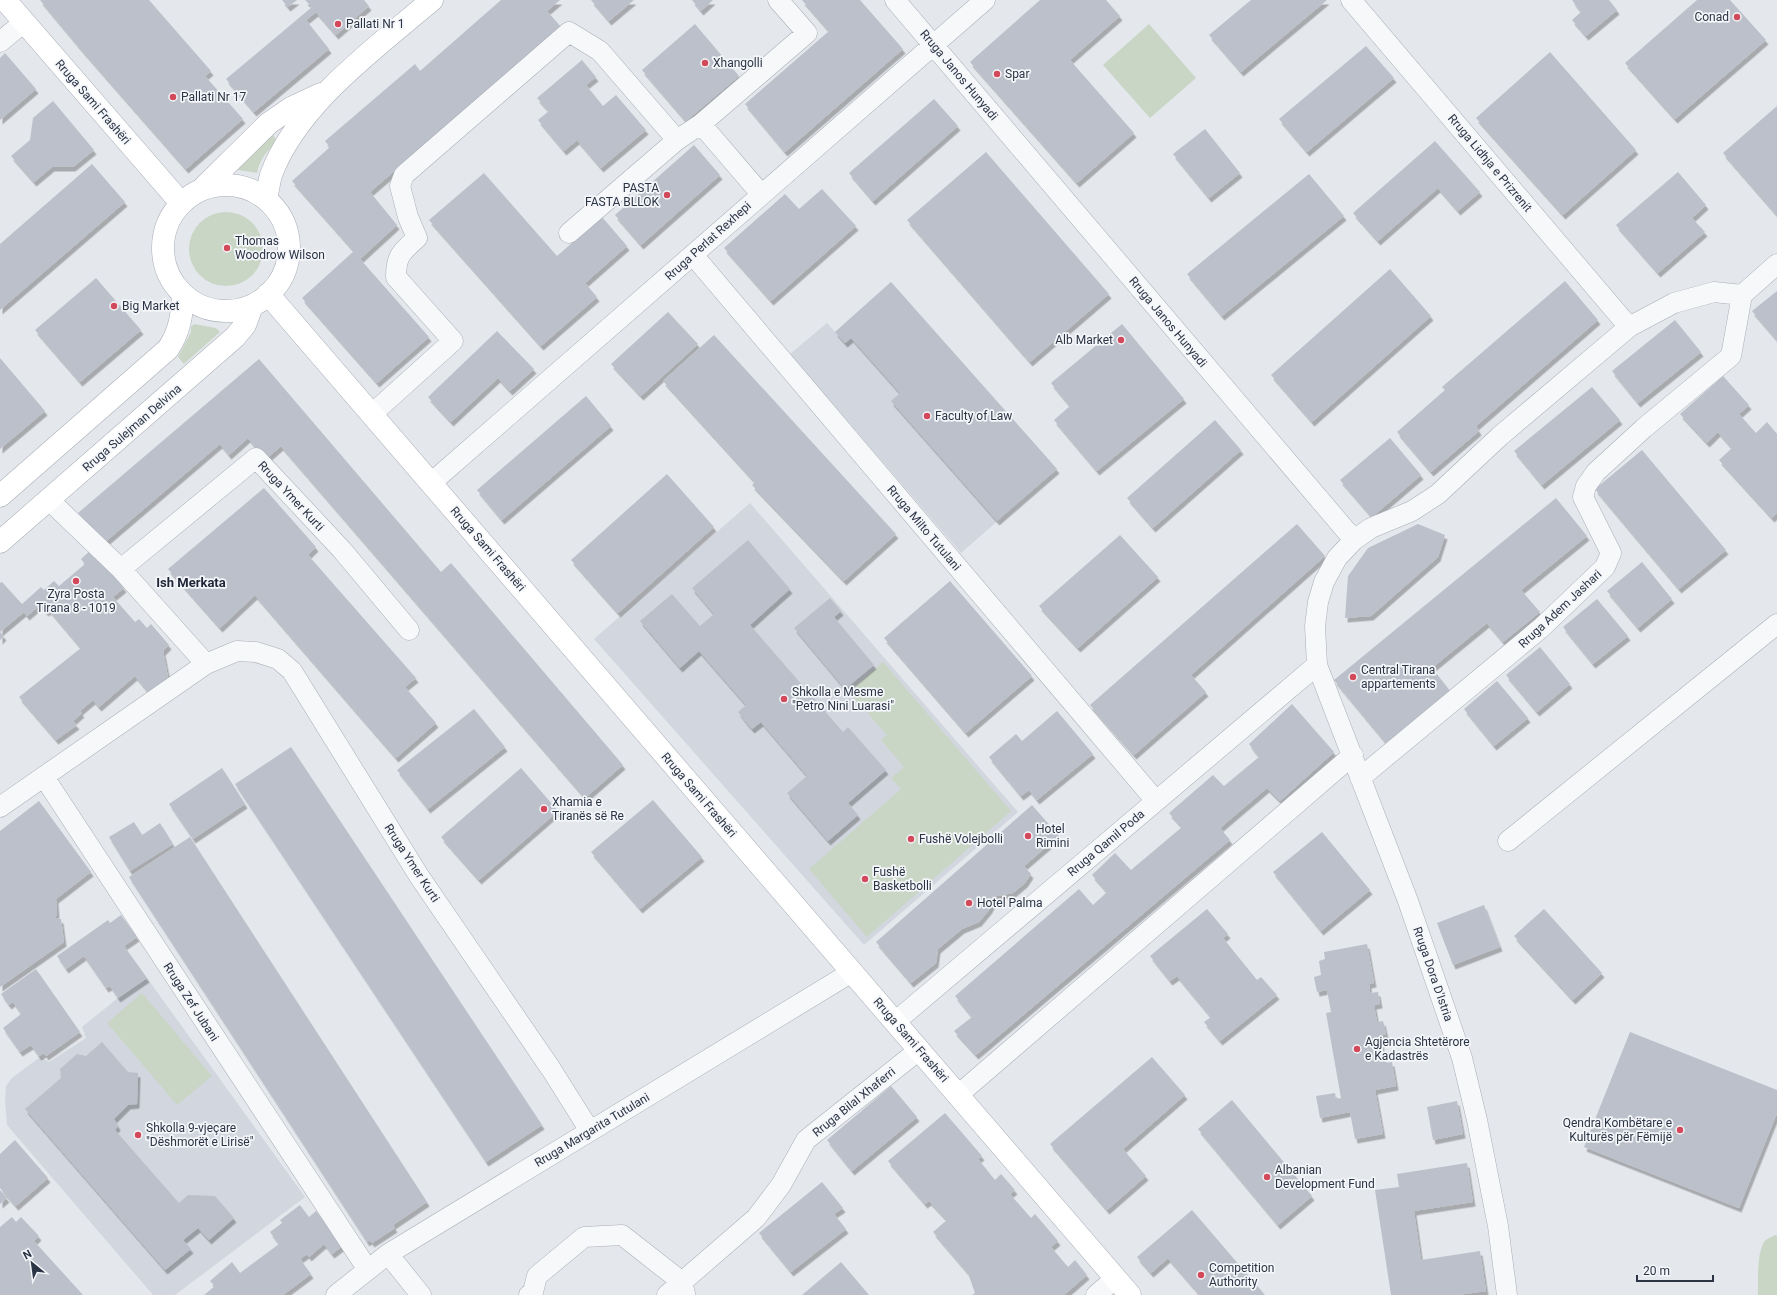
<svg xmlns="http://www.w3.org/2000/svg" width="1777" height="1295" viewBox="0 0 1777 1295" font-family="Roboto,sans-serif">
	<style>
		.built { fill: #d2d6de }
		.green { fill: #c9d6c5 }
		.building { fill: #bbc0ca; filter: url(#shadow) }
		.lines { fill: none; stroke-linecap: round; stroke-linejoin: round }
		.street-casing { stroke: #a9aeb7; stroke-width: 21 }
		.secondary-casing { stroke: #a9aeb7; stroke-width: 23 }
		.street { stroke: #f7f8fa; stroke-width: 20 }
		.secondary { stroke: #fff; stroke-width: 22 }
		.poi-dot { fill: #d1495b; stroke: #f4f6f9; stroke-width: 1.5 }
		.labels { text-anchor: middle; stroke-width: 3.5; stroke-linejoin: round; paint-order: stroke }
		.poi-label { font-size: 12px; fill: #2b3445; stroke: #f4f6f9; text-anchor: start }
		.street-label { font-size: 12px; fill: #2b3445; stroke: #f4f6f9 }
		.neighbourhood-label { font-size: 13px; font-weight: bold; fill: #1d2536; stroke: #f4f6f9 }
	</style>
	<defs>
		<filter id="shadow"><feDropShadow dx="2.5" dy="4.5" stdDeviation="0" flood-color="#0004"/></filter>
	</defs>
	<rect width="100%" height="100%" fill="#e4e7ec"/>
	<path class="built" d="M 891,282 L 1057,469 L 961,553 L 790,354 L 827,323 L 835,332 Z
		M 750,503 L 1018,812 L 864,945 L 594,639 Z
		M 147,978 L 305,1197 L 175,1295 L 153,1295 L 7,1125 L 5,1099 L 6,1086 L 12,1078 L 40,1057 L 49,1062 L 86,1038 L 82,1027 L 118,998 Z"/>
	<path class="green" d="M 1149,24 L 1196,78 L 1150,118 L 1103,65 Z
		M 273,135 L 277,141 C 268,150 259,160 257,173 L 238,170 L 237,168 Z
		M189 249a37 37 0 1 1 74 0a37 37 0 1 1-74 0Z
		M 194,324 L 216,328 L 220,332 L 184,364 L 178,357 L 191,332 L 191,327 Z
		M 883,662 L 1011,811 L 867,937 L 809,869 L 901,789 L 891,778 L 904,767 L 881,740 L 887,735 L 849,692 Z
		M 142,993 L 212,1076 L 177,1105 L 107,1023 Z
		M 1776,1235 L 1777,1236 L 1777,1295 L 1758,1295 C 1758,1281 1757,1256 1763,1244 C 1765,1239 1771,1237 1776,1235 Z"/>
	<path class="building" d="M 40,0 L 149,0 L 211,71 L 205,76 L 243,119 L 186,169 L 80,48 Z
		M 282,0 L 297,0 L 288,7 Z
		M 305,0 L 364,0 L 369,6 L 336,35 L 316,12 L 306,20 L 329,49 L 254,112 L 226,79 L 312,7 Z
		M 501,0 L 560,0 L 547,11 L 561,27 L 370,192 L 397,225 L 360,259 L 429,337 L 377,383 L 302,298 L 354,251 L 292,181 L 330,147 L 325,141 L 415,64 L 420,71 Z
		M 591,0 L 634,0 L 609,21 Z
		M 692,0 L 713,0 L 701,11 Z
		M 802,0 L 860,0 L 903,49 L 785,152 L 745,104 L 829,31 Z
		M 1040,0 L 1106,0 L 1120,16 L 1070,60 L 1134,133 L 1077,183 L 970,62 Z
		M 1251,0 L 1327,0 L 1241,72 L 1209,35 Z
		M 1572,0 L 1609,0 L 1617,10 L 1586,36 L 1572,20 L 1581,12 Z
		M 1697,0 L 1730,0 L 1766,40 L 1675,119 L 1625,63 Z
		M 695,24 L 739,76 L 686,121 L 642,70 Z
		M 1366,46 L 1394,78 L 1307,152 L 1279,119 Z
		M 1550,52 L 1636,150 L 1563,215 L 1476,118 Z
		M 5,53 L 36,89 L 0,120 L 0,58 Z
		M 582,60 L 596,77 L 586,85 L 603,106 L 616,95 L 646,130 L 601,168 L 577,140 L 564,151 L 538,120 L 549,111 L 537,98 Z
		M 934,99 L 958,126 L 873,201 L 849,173 Z
		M 53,101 L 94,150 L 73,167 L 52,167 L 34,182 L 11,156 L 30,140 L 33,118 Z
		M 1777,106 L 1777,215 L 1723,153 Z
		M 1205,129 L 1240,173 L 1209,198 L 1173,154 Z
		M 1435,141 L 1480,192 L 1458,211 L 1438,188 L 1378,241 L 1353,213 Z
		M 694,145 L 720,175 L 641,245 L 615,215 Z
		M 986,152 L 1109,294 L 1030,362 L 907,220 Z
		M 92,164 L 125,202 L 0,310 L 0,244 Z
		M 1678,172 L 1706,205 L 1692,218 L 1705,232 L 1658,273 L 1616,225 Z
		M 484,173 L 557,256 L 602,217 L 627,246 L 585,283 L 597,297 L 541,346 L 429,220 Z
		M 1309,174 L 1344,216 L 1222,316 L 1187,274 Z
		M 822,189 L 856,226 L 771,301 L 724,248 L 785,194 L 799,209 Z
		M 1390,269 L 1431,316 L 1312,422 L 1271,375 Z
		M 96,278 L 141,330 L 80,382 L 35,330 Z
		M 1565,281 L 1598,320 L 1476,426 L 1479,431 L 1431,472 L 1397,432 L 1445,390 L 1442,387 Z
		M 891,282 L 1057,469 L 997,521 L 891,401 L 900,393 L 851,338 L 845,343 L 835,332 Z
		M 1777,291 L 1777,340 L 1752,311 Z
		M 668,312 L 698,344 L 641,396 L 611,364 Z
		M 1675,320 L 1701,352 L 1638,403 L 1612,371 Z
		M 1122,324 L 1184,399 L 1097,471 L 1054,420 L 1070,406 L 1051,383 Z
		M 497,331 L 534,369 L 510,391 L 498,378 L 451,422 L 428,397 Z
		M 714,335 L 896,534 L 844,581 L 752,485 L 755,482 L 663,381 Z
		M 0,358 L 45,411 L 0,449 Z
		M 259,359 L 441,572 L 451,563 L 623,765 L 585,798 L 281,446 L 266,459 L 248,438 L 229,455 L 220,444 L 104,543 L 78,513 Z
		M 1723,376 L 1749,405 L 1739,414 L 1756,433 L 1767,422 L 1777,434 L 1777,513 L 1772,518 L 1719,460 L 1732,448 L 1718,432 L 1707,443 L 1680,414 Z
		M 1592,387 L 1620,420 L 1542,485 L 1514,451 Z
		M 586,396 L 611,426 L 502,520 L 477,490 Z
		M 1215,420 L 1241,450 L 1153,528 L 1127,498 Z
		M 1390,438 L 1421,475 L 1372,517 L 1340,480 Z
		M 1642,450 L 1726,550 L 1679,589 L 1595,489 Z
		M 667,474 L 714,527 L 618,613 L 571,560 Z
		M 264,488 L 316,547 L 308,555 L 416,678 L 405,687 L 436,723 L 396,758 L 255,595 L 220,628 L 168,569 Z
		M 1556,498 L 1587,536 L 1521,590 L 1540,612 L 1503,642 L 1487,623 L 1432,668 L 1451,692 L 1387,744 L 1334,680 Z
		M 1297,524 L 1325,556 L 1191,675 L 1206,692 L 1134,755 L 1090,705 Z
		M 1418,524 L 1445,535 L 1438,557 L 1371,616 L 1345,618 L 1348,576 L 1368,548 Z
		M 1120,535 L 1158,577 L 1078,648 L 1039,606 Z
		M 748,540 L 790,589 L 750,625 L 843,732 L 848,727 L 886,770 L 848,803 L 858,815 L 828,841 L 787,793 L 807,776 L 761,722 L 752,729 L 745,721 L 738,712 L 746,705 L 699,651 L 680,668 L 640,621 L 672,594 L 700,626 L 714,614 L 692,588 Z
		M 92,549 L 124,588 L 113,597 L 135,622 L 139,619 L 147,628 L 151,624 L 169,645 L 163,651 L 168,677 L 149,693 L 135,676 L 99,707 L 93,700 L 80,711 L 82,713 L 73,721 L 77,725 L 56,740 L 19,697 L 81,648 L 49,610 L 46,612 L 40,605 L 27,616 L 24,612 L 0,632 L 4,636 L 0,640 L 0,583 L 2,582 L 22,604 L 41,587 L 44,590 L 54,581 L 59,586 L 85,564 L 81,559 Z
		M 1642,562 L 1672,599 L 1638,628 L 1607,591 Z
		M 950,581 L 1032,676 L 966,733 L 884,638 Z
		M 830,598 L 841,611 L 834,617 L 874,665 L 845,689 L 794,628 Z
		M 1597,599 L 1628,636 L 1593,664 L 1563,627 Z
		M 1540,647 L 1570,684 L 1537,712 L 1506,675 Z
		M 1497,681 L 1528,718 L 1494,746 L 1464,709 Z
		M 1292,704 L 1334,752 L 1280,801 L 1267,788 L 1220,828 L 1230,840 L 976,1055 L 954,1031 L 972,1017 L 955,996 L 1079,889 L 1093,905 L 1107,892 L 1092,875 L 1115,853 L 1131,870 L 1182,827 L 1169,813 L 1213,775 L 1224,786 L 1259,757 L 1249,744 Z
		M 474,709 L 505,747 L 428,809 L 397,770 Z
		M 1057,711 L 1093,754 L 1037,800 L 1029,790 L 1021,796 L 989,757 L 1016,734 L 1022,741 Z
		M 291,747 L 542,1125 L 486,1162 L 235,784 Z
		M 222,768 L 245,804 L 193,839 L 169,804 Z
		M 521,768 L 558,811 L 479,880 L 441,837 Z
		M 653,800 L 702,857 L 640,909 L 591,852 Z
		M 39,801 L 91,872 L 56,899 L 57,915 L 55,916 L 56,918 L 61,919 L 64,942 L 0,987 L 0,831 Z
		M 1032,805 L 1059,836 L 1024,866 L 1031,874 L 1025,883 L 1013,893 L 997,896 L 989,910 L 979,922 L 962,929 L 938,949 L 936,963 L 911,983 L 876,942 Z
		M 134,822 L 142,835 L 160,823 L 173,844 L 130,871 L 109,837 Z
		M 1322,832 L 1370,890 L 1321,931 L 1273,872 Z
		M 190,837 L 427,1202 L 393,1225 L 395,1228 L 372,1243 L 370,1240 L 367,1242 L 129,877 Z
		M 1484,905 L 1500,947 L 1453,965 L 1437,923 Z
		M 1207,909 L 1228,934 L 1223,938 L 1257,980 L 1261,977 L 1277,995 L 1220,1041 L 1204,1022 L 1211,1017 L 1177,976 L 1170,981 L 1150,956 Z
		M 1544,909 L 1602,973 L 1573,1000 L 1514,936 Z
		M 121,915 L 137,937 L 124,946 L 147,978 L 118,998 L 110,986 L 106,988 L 84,956 L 66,969 L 57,956 L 108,920 L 110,923 Z
		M 1367,944 L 1374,983 L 1369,984 L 1370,993 L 1378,992 L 1380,1004 L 1374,1005 L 1377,1022 L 1383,1021 L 1386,1034 L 1380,1036 L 1385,1063 L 1392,1062 L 1396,1086 L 1375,1090 L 1383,1134 L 1355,1139 L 1350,1112 L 1320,1118 L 1316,1096 L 1335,1093 L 1336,1099 L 1341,1098 L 1326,1013 L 1331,1012 L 1327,990 L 1317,992 L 1314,977 L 1321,975 L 1319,961 L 1325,959 L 1324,952 Z
		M 36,969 L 80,1032 L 46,1056 L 44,1053 L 39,1056 L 31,1045 L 20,1052 L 3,1028 L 21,1014 L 13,1002 L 9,1005 L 1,994 Z
		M 1630,1032 L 1777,1090 L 1777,1113 L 1739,1208 L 1584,1147 Z
		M 102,1042 L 128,1072 L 138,1073 L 137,1104 L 128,1105 L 114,1119 L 118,1126 L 115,1130 L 179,1203 L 188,1195 L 215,1196 L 234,1218 L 209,1240 L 198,1228 L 183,1240 L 191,1249 L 165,1270 L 25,1109 L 61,1078 L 60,1069 L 77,1054 L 86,1056 Z
		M 1152,1057 L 1185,1095 L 1123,1149 L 1146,1176 L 1107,1210 L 1050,1144 Z
		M 891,1086 L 917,1117 L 852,1171 L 827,1140 Z
		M 1232,1100 L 1312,1196 L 1278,1225 L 1198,1129 Z
		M 1457,1101 L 1463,1134 L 1433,1140 L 1427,1107 Z
		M 945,1113 L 982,1156 L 978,1159 L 995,1180 L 1001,1174 L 1015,1190 L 1010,1194 L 1031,1218 L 1035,1214 L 1058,1241 L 1051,1247 L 1068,1267 L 1075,1260 L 1087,1275 L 1064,1295 L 972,1295 L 975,1293 L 968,1273 L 933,1232 L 947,1220 L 929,1201 L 925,1204 L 888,1161 Z
		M 15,1140 L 48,1178 L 16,1206 L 0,1188 L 0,1154 Z
		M 1467,1163 L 1473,1202 L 1414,1211 L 1421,1260 L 1480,1251 L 1486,1291 L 1457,1295 L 1391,1295 L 1375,1190 L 1399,1187 L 1397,1174 Z
		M 822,1182 L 843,1208 L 834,1214 L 846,1229 L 791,1272 L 759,1233 Z
		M 0,1190 L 7,1198 L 0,1204 Z
		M 300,1205 L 309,1217 L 316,1211 L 331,1231 L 348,1242 L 332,1254 L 324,1244 L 309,1257 L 307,1254 L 300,1259 L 311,1274 L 283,1295 L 204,1295 L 215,1286 L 210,1281 L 232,1262 L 240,1273 L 279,1244 L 270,1232 L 282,1223 L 280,1220 Z
		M 1192,1210 L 1265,1295 L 1200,1295 L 1168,1258 L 1151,1273 L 1137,1257 Z
		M 12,1217 L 16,1222 L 21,1217 L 39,1236 L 34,1241 L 83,1295 L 0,1295 L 0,1227 Z
		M 841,1262 L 869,1295 L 802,1295 Z"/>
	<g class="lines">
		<g class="street-casing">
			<path id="street" d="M 895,0 L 1354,540
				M 1351,0 L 1629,327
				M 0,42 L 24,22
				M 701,124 L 761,194
				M 569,233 L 677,140 L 701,124 L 807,33 L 778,0
				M 693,255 L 1156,801
				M 372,414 L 453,341 L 396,277 C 396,255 402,252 417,238 L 408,217 L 400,186 L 404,175 L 569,32 L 600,51 L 677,140
				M 431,483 L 985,0
				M 49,500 L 121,569 L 206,664
				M 121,569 L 256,458 L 342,550 L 409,630
				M 44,777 L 368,1270
				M 1360,778 L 1541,628 L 1605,567 L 1611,553 L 1583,497 L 1586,486 L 1596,472 L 1644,428 L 1731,356 L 1742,295 L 1777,264
				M 0,807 L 206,664 L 237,651 L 256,652 L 278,659 L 292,671 L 419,876 L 551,1069 L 590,1131
				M 1508,841 L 1777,624
				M 895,1022 L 1317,665
				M 958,1095 L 1353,755
				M 388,1254 L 421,1295
				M 336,1295 L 388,1254 L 852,972
				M 529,1295 L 533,1292 L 537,1276 L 584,1237 L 622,1235 L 682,1282 L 685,1294
				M 667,1295 L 756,1218 L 781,1185 L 806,1140 L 919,1050
				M 1096,1295 L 1116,1278
				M 1507,1295 L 1498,1226 L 1477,1120 L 1462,1058 L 1408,901 L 1317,665 L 1315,626 L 1318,602 L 1324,582 L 1337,558 L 1354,540 L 1371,528 L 1412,511 L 1438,494 L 1500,436 L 1629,327 L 1674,303 L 1714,292 L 1742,295"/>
		</g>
		<g class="secondary-casing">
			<path id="secondary" d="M 5,0 L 181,203
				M163 248a63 63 0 1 1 126 0a63 63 0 1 1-126 0Z
				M 202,189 L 269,123 L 291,108 L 321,94
				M 266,199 C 268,191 269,182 271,175 C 297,104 376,48 432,0
				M 268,294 L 1130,1295
				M 0,496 L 168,349 C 180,331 182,315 183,295
				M 0,542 L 235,337 L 245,325 L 252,306"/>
		</g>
		<use href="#street" class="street"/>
		<use href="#secondary" class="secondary"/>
	</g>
	<g class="poi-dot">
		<circle cx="1737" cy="17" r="4"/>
		<circle cx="338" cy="24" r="4"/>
		<circle cx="705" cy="63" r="4"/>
		<circle cx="997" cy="74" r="4"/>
		<circle cx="173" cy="97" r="4"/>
		<circle cx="667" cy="195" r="4"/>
		<circle cx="227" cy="248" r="4"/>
		<circle cx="114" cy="306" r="4"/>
		<circle cx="1121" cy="340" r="4"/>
		<circle cx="927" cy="416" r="4"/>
		<circle cx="76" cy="581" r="4"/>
		<circle cx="1353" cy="677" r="4"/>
		<circle cx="784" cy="699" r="4"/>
		<circle cx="544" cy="809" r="4"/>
		<circle cx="1028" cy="836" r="4"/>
		<circle cx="911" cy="839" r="4"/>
		<circle cx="865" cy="879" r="4"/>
		<circle cx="969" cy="903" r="4"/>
		<circle cx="1357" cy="1049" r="4"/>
		<circle cx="1680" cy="1130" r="4"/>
		<circle cx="138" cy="1135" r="4"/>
		<circle cx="1267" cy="1177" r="4"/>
		<circle cx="1201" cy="1275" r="4"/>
	</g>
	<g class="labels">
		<g class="poi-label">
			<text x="1729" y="21" text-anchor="end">Conad</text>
			<text x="346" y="28">Pallati Nr 1</text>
			<text x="713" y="67">Xhangolli</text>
			<text x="1005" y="78">Spar</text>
			<text x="181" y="101">Pallati Nr 17</text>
			<text x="659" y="192" text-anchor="end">PASTA<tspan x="659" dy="14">FASTA BLLOK</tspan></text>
			<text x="235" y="245">Thomas<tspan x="235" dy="14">Woodrow Wilson</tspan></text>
			<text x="122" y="310">Big Market</text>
			<text x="1113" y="344" text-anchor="end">Alb Market</text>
			<text x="935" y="420">Faculty of Law</text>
			<text x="76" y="598" text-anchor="middle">Zyra Posta<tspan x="76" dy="14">Tirana 8 - 1019</tspan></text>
			<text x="1361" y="674">Central Tirana<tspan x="1361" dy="14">appartements</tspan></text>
			<text x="792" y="696">Shkolla e Mesme<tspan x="792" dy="14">"Petro Nini Luarasi"</tspan></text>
			<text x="552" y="806">Xhamia e<tspan x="552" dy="14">Tiranës së Re</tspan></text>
			<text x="1036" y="833">Hotel<tspan x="1036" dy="14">Rimini</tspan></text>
			<text x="919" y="843">Fushë Volejbolli</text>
			<text x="873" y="876">Fushë<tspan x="873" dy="14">Basketbolli</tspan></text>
			<text x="977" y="907">Hotel Palma</text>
			<text x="1365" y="1046">Agjencia Shtetërore<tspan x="1365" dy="14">e Kadastrës</tspan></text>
			<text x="1672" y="1127" text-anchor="end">Qendra Kombëtare e<tspan x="1672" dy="14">Kulturës për Fëmijë</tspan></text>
			<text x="146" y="1132">Shkolla 9-vjeçare<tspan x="146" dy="14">"Dëshmorët e Lirisë"</tspan></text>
			<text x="1275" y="1174">Albanian<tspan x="1275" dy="14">Development Fund</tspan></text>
			<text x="1209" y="1272">Competition<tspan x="1209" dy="14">Authority</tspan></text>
		</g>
		<g class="street-label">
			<text transform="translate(959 75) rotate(50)" y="4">Rruga Janos Hunyadi</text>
			<text transform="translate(93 102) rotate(49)" y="4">Rruga Sami Frashëri</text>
			<text transform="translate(1490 163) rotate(50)" y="4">Rruga Lidhja e Prizrenit</text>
			<text transform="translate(708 241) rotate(-42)" y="4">Rruga Perlat Rexhepi</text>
			<text transform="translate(1168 322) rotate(50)" y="4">Rruga Janos Hunyadi</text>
			<text transform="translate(132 428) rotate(-41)" y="4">Rruga Sulejman Delvina</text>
			<text transform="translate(291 496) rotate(47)" y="4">Rruga Ymer Kurti</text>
			<text transform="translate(924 528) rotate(50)" y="4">Rruga Milto Tutulani</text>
			<text transform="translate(488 549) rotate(49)" y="4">Rruga Sami Frashëri</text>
			<text transform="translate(1560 609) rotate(-43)" y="4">Rruga Adem Jashari</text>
			<text transform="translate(699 795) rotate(49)" y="4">Rruga Sami Frashëri</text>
			<text transform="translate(1106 843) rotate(-40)" y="4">Rruga Qamil Poda</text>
			<text transform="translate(412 863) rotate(57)" y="4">Rruga Ymer Kurti</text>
			<text transform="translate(1433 974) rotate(71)" y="4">Rruga Dora D'Istria</text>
			<text transform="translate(191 1002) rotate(57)" y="4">Rruga Zef Jubani</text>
			<text transform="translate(911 1040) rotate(49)" y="4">Rruga Sami Frashëri</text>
			<text transform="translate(854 1102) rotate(-39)" y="4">Rruga Bilal Xhaferri</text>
			<text transform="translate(592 1130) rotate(-31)" y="4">Rruga Margarita Tutulani</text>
		</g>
		<g class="neighbourhood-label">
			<text x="191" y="587">Ish Merkata</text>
		</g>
	</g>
	<g transform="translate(32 1263) rotate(331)" stroke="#f4f6f9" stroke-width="3" paint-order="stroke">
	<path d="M0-3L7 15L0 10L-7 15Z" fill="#2b3445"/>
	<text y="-6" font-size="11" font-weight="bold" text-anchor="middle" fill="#2b3445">N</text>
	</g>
	<path d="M1637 1275v6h76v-6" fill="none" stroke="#2b3445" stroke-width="2"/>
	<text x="1643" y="1275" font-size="12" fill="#2b3445" stroke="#f4f6f9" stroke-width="3" paint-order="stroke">20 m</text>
</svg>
